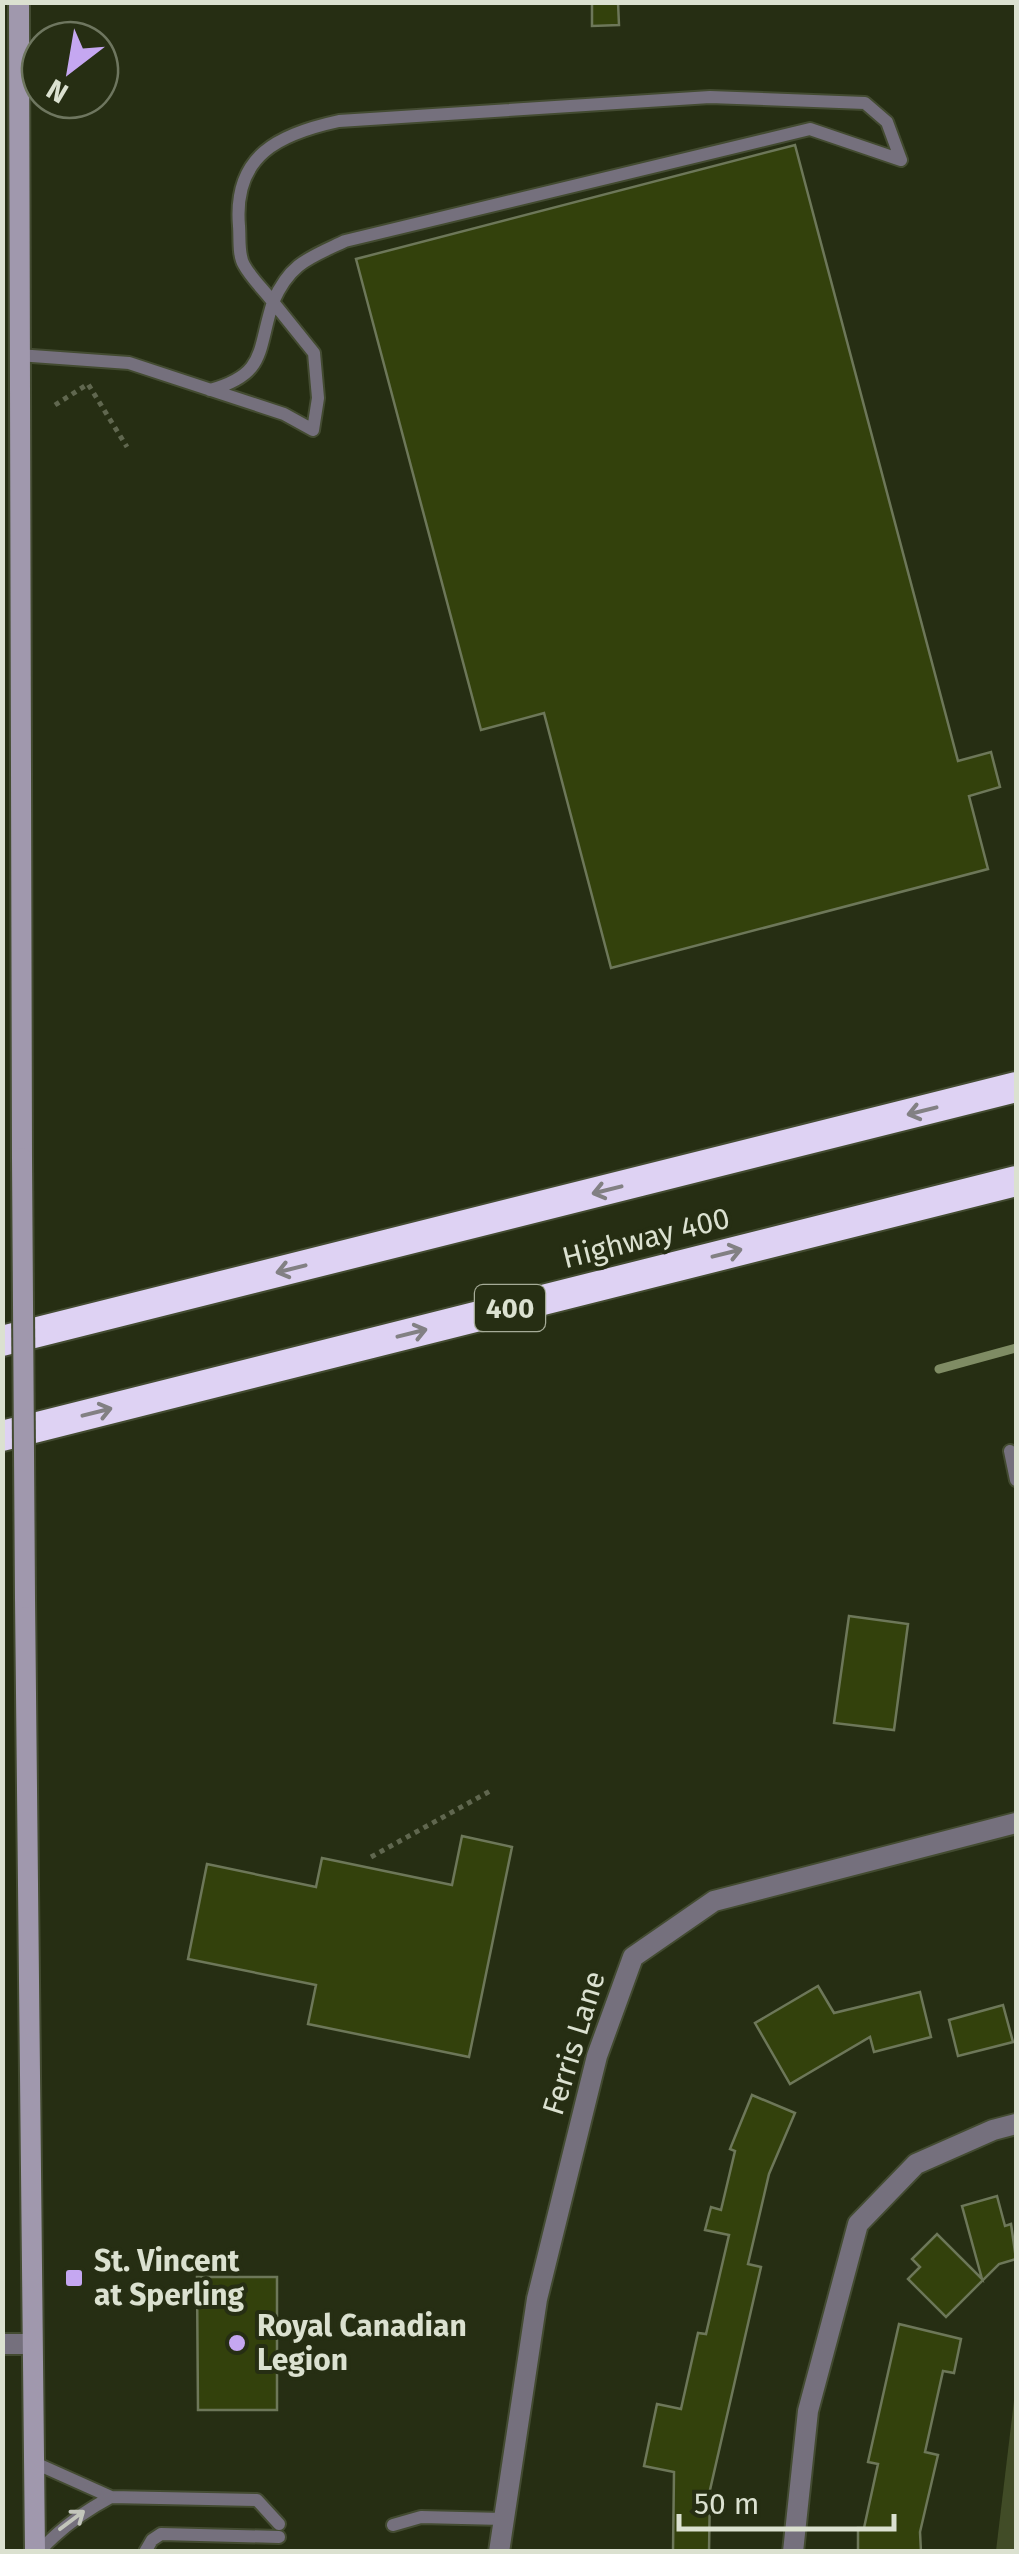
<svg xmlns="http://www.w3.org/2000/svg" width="1019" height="2554" viewBox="0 0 1019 2554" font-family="'Fira Sans',sans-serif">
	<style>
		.green { fill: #414c27 }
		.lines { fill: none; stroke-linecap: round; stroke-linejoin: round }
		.stream { stroke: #7f8c64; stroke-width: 9 }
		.building { fill: #33410c; stroke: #6d7759; stroke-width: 2.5 }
		.lane-casing { stroke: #434b31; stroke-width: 16 }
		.street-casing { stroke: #434b31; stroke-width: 24 }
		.secondary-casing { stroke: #434b31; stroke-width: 24 }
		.highway-casing { stroke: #434b31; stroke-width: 34 }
		.path { stroke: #60674f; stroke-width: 5; stroke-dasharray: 5 5; stroke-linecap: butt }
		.lane { stroke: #75707d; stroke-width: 12 }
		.street { stroke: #75707d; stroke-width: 20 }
		.secondary { stroke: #a098ad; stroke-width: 20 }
		.highway { stroke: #ded2f3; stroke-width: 30 }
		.secondary-bridge-casing { stroke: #434b31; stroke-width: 24; stroke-linecap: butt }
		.secondary-bridge { stroke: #a098ad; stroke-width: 20 }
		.oneway { stroke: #828083 }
		.oneway2 { stroke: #c2c5bb }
		.poi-dot { fill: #c5a7f1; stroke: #262e13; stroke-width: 4 }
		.labels { text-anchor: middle; stroke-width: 8; stroke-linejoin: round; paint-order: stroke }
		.shield { fill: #262e13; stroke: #a5ab97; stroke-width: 2.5 }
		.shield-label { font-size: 28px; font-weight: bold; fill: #dbe1d0 }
		.street-label { font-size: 30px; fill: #dbe1d0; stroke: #262e13 }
		.poi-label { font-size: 30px; font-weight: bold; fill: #dbe1d0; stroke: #262e13; text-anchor: start }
	</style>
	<rect width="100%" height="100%" fill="#262e13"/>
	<path class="green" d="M 1016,2384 L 1016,2551 L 996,2551 Z"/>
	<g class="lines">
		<path class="stream" d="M 939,1369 L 1016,1348"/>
	</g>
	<path class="building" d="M 592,2 L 618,2 L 619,25 L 592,26 Z
		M 795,145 L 958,761 L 991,752 L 1000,787 L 969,796 L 988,869 L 611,968 L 544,713 L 481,730 L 356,259 Z
		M 849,1616 L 908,1624 L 894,1730 L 834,1723 Z
		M 462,1836 L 512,1847 L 469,2057 L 308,2024 L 316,1985 L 188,1959 L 207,1864 L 316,1887 L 322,1858 L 452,1885 Z
		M 818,1986 L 834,2013 L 920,1992 L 931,2037 L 874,2052 L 870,2037 L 790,2084 L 755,2023 Z
		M 1003,2005 L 1013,2042 L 958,2056 L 949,2020 Z
		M 752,2095 L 795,2113 L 769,2174 L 748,2264 L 761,2267 L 710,2490 L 709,2552 L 673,2552 L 674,2472 L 644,2466 L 657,2404 L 681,2409 L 698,2333 L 706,2334 L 729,2235 L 705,2230 L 711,2207 L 721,2210 L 735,2151 L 730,2149 Z
		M 997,2196 L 1005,2226 L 1011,2224 L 1016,2259 L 999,2264 L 946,2317 L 908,2279 L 920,2267 L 912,2259 L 937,2234 L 982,2279 L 962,2206 Z
		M 197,2277 L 277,2277 L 277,2410 L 198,2410 Z
		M 899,2324 L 961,2339 L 954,2373 L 943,2371 L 925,2452 L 938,2455 L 920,2532 L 921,2552 L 858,2552 L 858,2528 L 864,2528 L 878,2464 L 868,2462 Z"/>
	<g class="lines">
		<g class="lane-casing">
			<path id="lane" d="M 18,355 L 129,363 L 284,414 L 313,430 L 318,398 L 314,353 L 273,302 C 290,263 309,258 345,241 L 810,129 L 901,160
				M 210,390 C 267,374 257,351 273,302 C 264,290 251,278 244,265 C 238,255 240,238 239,226 C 233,155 279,134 339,121 L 710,97 L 865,103 L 887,122 L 901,160
				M 1010,1451 L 1016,1480
				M 35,2463 L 111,2497 L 257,2500 L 279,2524
				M 393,2525 L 421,2517 L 503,2519
				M 39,2552 C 60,2528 83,2512 111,2497
				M 145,2552 L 152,2540 L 161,2534 L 279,2537"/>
		</g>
		<g class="street-casing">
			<path id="street" d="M 2,2344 L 32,2344
				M 499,2552 L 537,2299 L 597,2056 L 633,1957 L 714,1901 L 1016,1823
				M 793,2552 L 808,2411 L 858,2224 L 916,2164 L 993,2130 L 1016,2124"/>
		</g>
		<g class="secondary-casing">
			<path id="secondary" d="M 19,2 L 22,1158
				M 25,1598 L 35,2552"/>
		</g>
		<g class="highway-casing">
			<path id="highway" d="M 2,1341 L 1016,1087
				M 2,1436 L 1016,1181"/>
		</g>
		<path class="path" d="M 55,405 L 88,384 L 127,447
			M 371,1857 L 492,1790"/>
		<use href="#lane" class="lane"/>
		<use href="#street" class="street"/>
		<use href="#secondary" class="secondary"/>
		<use href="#highway" class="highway"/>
		<g class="secondary-bridge-casing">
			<path id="secondary-bridge" d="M 22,1158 L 25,1598"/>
		</g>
		<use href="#secondary-bridge" class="secondary-bridge"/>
	</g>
	<defs><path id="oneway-shaft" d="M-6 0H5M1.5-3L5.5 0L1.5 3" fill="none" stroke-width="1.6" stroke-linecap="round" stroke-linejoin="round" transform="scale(2.5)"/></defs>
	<g class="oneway">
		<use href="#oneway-shaft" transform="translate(922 1111) rotate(166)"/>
		<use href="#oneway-shaft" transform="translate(607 1190) rotate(166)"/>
		<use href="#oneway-shaft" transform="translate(727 1253) rotate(-14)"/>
		<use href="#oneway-shaft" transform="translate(291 1269) rotate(166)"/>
		<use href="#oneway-shaft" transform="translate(412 1333) rotate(-14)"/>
		<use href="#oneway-shaft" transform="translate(97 1412) rotate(-14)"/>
	</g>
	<use class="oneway2" href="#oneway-shaft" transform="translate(72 2520) rotate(-37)"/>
	<g class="poi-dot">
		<rect x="64" y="2268" width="20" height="20" rx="5"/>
		<circle cx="237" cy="2343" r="10"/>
	</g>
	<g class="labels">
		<rect class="shield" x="475" y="1285" width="70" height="46" rx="8"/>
		<g class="shield-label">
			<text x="510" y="1318">400</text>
		</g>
		<g class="street-label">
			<text transform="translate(646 1238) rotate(-14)" y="10">Highway 400</text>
			<text transform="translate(574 2043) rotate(-73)" y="10">Ferris Lane</text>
		</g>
		<g class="poi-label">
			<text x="94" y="2271">St. Vincent<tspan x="94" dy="34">at Sperling</tspan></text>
			<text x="257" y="2336">Royal Canadian<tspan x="257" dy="34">Legion</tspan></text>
		</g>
	</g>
	<rect width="1019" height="2554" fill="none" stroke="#dbe1d0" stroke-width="10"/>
	<g transform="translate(70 70) rotate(211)"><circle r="48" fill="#262e13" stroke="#6e765f" stroke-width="2.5"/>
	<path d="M0-8L18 38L0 25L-18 38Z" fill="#c5a7f1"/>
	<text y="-15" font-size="28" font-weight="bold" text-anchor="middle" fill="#dbe1d0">N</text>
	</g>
	<path d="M679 2514v15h215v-15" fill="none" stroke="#dbe1d0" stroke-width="5"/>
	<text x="694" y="2514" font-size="30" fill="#dbe1d0" stroke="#262e13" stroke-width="8" paint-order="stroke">50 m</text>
</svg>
